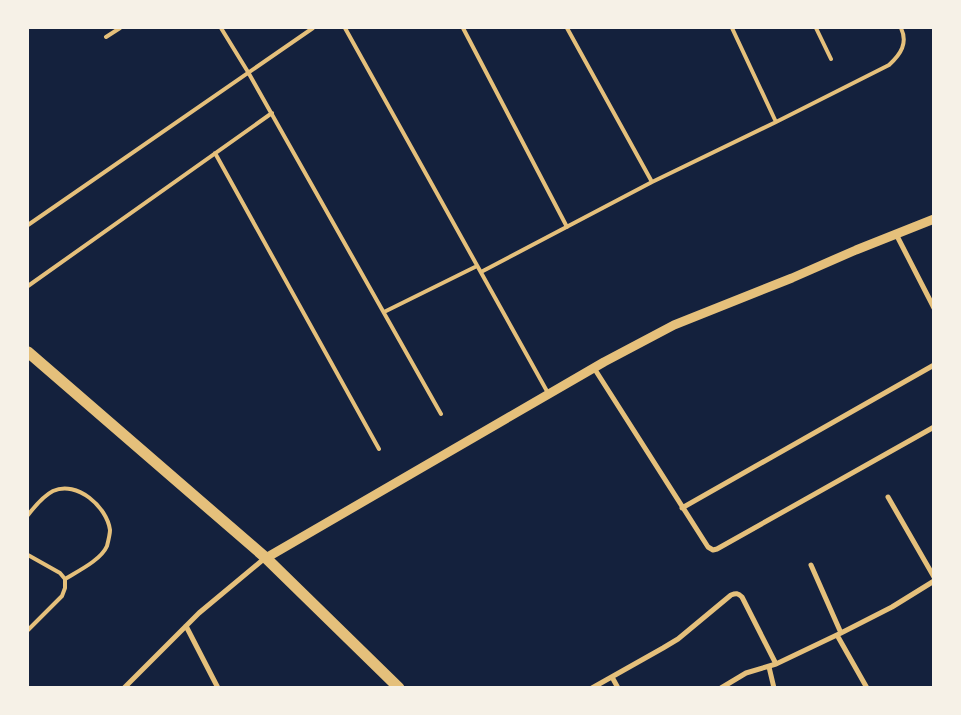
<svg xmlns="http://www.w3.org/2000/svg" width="961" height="715" viewBox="0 0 961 715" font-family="Lato,sans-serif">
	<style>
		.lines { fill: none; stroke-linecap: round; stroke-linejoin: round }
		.service { stroke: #e5c07b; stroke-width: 4 }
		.minor { stroke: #e5c07b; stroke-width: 5 }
		.tertiary { stroke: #e5c07b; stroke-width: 9 }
		.primary { stroke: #e5c07b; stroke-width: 11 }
	</style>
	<rect width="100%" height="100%" fill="#14213d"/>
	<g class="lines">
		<path class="service" d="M 221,28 L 248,72 L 441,414
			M 345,28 L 548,393
			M 463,28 L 567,227
			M 567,28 L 652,182
			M 732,28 L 776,122
			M 816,28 L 831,59
			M 106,37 L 120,28
			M 215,153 L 379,449
			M 28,225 L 313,28
			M 481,272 L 652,182 L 776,122 L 889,65 C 901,54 908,43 901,28
			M 28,286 L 272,113
			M 384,312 L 477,266
			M 28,515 C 35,506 43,496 53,491 C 77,480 107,507 110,530 C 110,534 108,542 107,546 C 101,560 78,571 65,579
			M 28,555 L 60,573 L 65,579 L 65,588 L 62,596 L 28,630"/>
		<path class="minor" d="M 896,234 L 934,308
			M 594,368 L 708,547 L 713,550 L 717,549 L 934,427
			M 888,497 L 934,577
			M 682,508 L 934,365
			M 811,565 L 841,633
			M 186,626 L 218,688
			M 837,635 L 867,688
			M 769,667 L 774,688
			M 612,677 L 618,688
			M 124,688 L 199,613 L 265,558
			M 592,688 L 663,648 L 678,639 L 731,595 C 736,593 738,593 742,597 L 776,664
			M 721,688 L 746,673 L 776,664 L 841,633 L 892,607 L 934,581"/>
		<path class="tertiary" d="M 266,558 L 604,362 L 674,325 L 792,278 L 856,250 L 934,219"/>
		<path class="primary" d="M 28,352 L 266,558 L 399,688"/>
	</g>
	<rect width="961" height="715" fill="none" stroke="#f6f1e7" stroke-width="58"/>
</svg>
